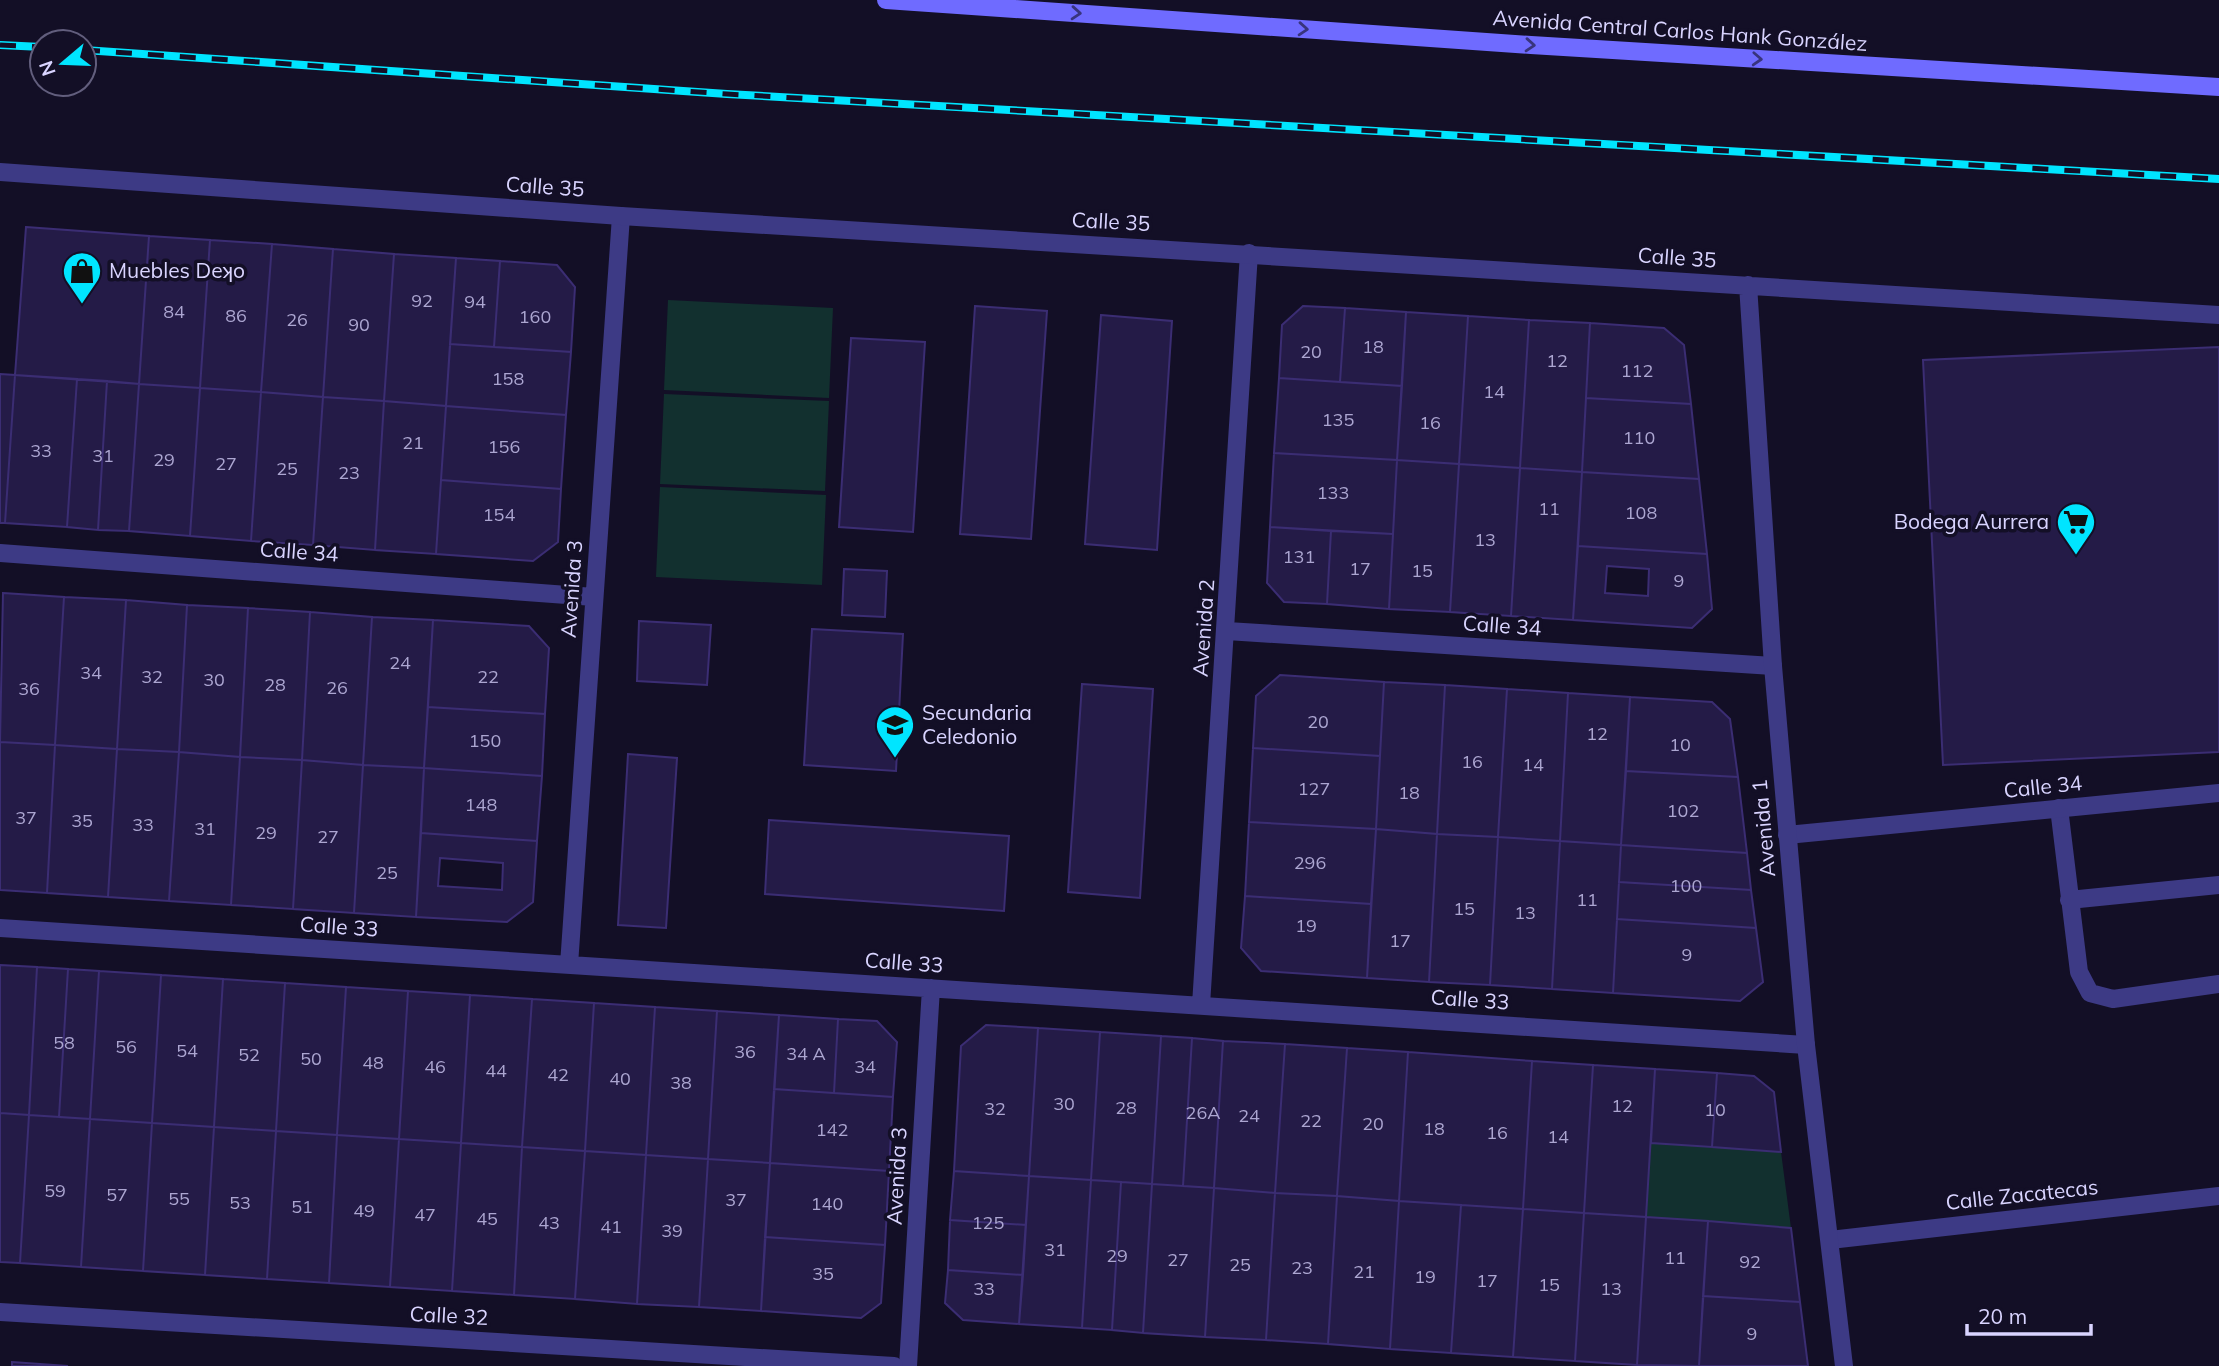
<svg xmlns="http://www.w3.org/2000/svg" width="2219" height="1366" viewBox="0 0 2219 1366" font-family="Mulish,sans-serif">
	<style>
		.green { fill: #12302f }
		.building { fill: #241b47; stroke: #3b2d73; stroke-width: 2; fill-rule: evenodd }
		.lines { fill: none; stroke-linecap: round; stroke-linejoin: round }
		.service { stroke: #3d3a85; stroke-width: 18 }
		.minor { stroke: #3d3a85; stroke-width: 18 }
		.tertiary { stroke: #3d3a85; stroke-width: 18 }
		.secondary { stroke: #6f6bff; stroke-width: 18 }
		.rail-casing { stroke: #00e5ff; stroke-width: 8 }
		.rail { stroke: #130f26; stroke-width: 5; stroke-dasharray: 16; stroke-linecap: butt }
		.oneway { stroke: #38347d }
		.labels { text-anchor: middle; stroke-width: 7; stroke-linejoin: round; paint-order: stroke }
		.number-label { font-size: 18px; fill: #aca6d1 }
		.street-label { font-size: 21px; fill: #d9d4ff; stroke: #130f26 }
		.poi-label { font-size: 21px; fill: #d9d4ff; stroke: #130f26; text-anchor: start }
	</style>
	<rect width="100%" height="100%" fill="#130f26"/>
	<path class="green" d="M 668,300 L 833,308 L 829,398 L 664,390 Z
		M 664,394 L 829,401 L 825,491 L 660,484 Z
		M 660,487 L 826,495 L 822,585 L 656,577 Z
		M 1651,1143 L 1781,1152 L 1791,1228 L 1646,1217 Z"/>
	<path class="building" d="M 26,227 L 149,236 L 139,384 L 15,375 Z
		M 149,236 L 210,240 L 200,388 L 139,384 Z
		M 210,240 L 272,244 L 261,392 L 200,388 Z
		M 272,244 L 333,249 L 323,397 L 261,392 Z
		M 333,249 L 394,254 L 384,401 L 323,397 Z
		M 394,254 L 456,258 L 446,406 L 384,401 Z
		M 456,258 L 500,261 L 494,347 L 450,344 Z
		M 500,261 L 557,265 L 575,287 L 571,352 L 494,347 Z
		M 975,306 L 1047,311 L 1031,539 L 960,534 Z
		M 1303,306 L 1345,308 L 1340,382 L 1279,378 L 1282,325 Z
		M 1345,308 L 1406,312 L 1402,386 L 1340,382 Z
		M 1406,312 L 1468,316 L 1459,464 L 1397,460 Z
		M 1101,315 L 1172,321 L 1157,550 L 1085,544 Z
		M 1468,316 L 1529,320 L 1520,468 L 1459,464 Z
		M 1529,320 L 1590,323 L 1582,472 L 1520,468 Z
		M 1590,323 L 1664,328 L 1684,345 L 1691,404 L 1586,398 Z
		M 851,338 L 925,342 L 913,532 L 839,527 Z
		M 450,344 L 571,352 L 566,415 L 446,406 Z
		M 2219,347 L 2219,752 L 1943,765 L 1923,360 Z
		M 0,374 L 15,375 L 5,523 L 0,523 Z
		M 15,375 L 77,379 L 67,527 L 5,523 Z
		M 1279,378 L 1402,386 L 1397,460 L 1274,453 Z
		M 77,379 L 107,381 L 98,530 L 67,527 Z
		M 107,381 L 139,384 L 129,531 L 98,530 Z
		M 139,384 L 200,388 L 190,536 L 129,531 Z
		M 200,388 L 261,392 L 251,541 L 190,536 Z
		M 261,392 L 323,397 L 313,545 L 251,541 Z
		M 323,397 L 384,401 L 375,550 L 313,545 Z
		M 1586,398 L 1691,404 L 1699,479 L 1582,472 Z
		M 384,401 L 446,406 L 436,554 L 375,550 Z
		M 446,406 L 566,415 L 561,489 L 441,480 Z
		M 1274,453 L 1397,460 L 1393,534 L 1270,527 Z
		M 1397,460 L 1459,464 L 1450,612 L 1389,609 Z
		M 1459,464 L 1520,468 L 1511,616 L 1450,612 Z
		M 1520,468 L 1582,472 L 1573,620 L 1511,616 Z
		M 1582,472 L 1699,479 L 1707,554 L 1578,546 Z
		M 441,480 L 561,489 L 558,542 L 533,561 L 436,554 Z
		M 1270,527 L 1331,531 L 1327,604 L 1284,602 L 1267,583 Z
		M 1331,531 L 1393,534 L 1389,609 L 1327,604 Z
		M 1578,546 L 1707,554 L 1712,609 L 1692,628 L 1573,620 ZM 1607,566 L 1649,569 L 1648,596 L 1605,593 Z
		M 844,569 L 887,571 L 885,617 L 842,615 Z
		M 3,593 L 64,597 L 55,745 L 0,742 Z
		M 64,597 L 126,600 L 117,749 L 55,745 Z
		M 126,600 L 187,605 L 179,752 L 117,749 Z
		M 187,605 L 248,608 L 240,757 L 179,752 Z
		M 248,608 L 310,612 L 302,760 L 240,757 Z
		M 310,612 L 372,617 L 363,765 L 302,760 Z
		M 372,617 L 433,620 L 424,768 L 363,765 Z
		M 433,620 L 529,626 L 549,648 L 545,714 L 428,707 Z
		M 639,621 L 711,625 L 707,685 L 637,681 Z
		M 812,629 L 903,634 L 896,771 L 804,765 Z
		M 1280,675 L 1384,682 L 1380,756 L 1253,748 L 1256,696 Z
		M 1384,682 L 1445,685 L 1437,834 L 1376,829 Z
		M 1082,684 L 1153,689 L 1140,898 L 1068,892 Z
		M 1445,685 L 1507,689 L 1498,837 L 1437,834 Z
		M 1507,689 L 1568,693 L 1560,841 L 1498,837 Z
		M 1568,693 L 1630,697 L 1621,845 L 1560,841 Z
		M 1630,697 L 1712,702 L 1730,719 L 1738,777 L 1626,771 Z
		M 428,707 L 545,714 L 542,776 L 424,768 Z
		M 0,742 L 55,745 L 47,893 L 0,890 Z
		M 55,745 L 117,749 L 108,897 L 47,893 Z
		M 1253,748 L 1380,756 L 1376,829 L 1249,822 Z
		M 117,749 L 179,752 L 169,901 L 108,897 Z
		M 179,752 L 240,757 L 231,905 L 169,901 Z
		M 628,754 L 677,758 L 666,928 L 618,925 Z
		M 240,757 L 302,760 L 293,909 L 231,905 Z
		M 302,760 L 363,765 L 354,913 L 293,909 Z
		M 363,765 L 424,768 L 416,917 L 354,913 Z
		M 424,768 L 542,776 L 537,841 L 421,833 Z
		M 1626,771 L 1738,777 L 1747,853 L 1621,845 Z
		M 769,820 L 1009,836 L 1004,911 L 765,894 Z
		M 1249,822 L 1376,829 L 1371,904 L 1245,896 Z
		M 1376,829 L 1437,834 L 1429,982 L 1367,978 Z
		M 421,833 L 537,841 L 533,902 L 507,922 L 416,917 ZM 440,858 L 503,863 L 502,890 L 438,886 Z
		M 1437,834 L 1498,837 L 1490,985 L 1429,982 Z
		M 1498,837 L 1560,841 L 1552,989 L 1490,985 Z
		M 1560,841 L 1621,845 L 1613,993 L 1552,989 Z
		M 1621,845 L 1747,853 L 1751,890 L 1619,882 Z
		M 1619,882 L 1751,890 L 1756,928 L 1617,919 Z
		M 1245,896 L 1371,904 L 1367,978 L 1261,971 L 1241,948 Z
		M 1617,919 L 1756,928 L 1763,982 L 1740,1001 L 1613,993 Z
		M 0,965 L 37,967 L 29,1115 L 0,1113 Z
		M 37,967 L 68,969 L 59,1117 L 29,1115 Z
		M 68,969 L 99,971 L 90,1119 L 59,1117 Z
		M 99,971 L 161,975 L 152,1123 L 90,1119 Z
		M 161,975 L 223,979 L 214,1127 L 152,1123 Z
		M 223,979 L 285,983 L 276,1131 L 214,1127 Z
		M 285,983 L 346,987 L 337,1135 L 276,1131 Z
		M 346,987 L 408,991 L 399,1139 L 337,1135 Z
		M 408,991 L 470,995 L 461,1143 L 399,1139 Z
		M 470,995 L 532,999 L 522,1147 L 461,1143 Z
		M 532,999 L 594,1003 L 585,1151 L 522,1147 Z
		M 594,1003 L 655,1007 L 646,1155 L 585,1151 Z
		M 655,1007 L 717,1011 L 708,1159 L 646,1155 Z
		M 717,1011 L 779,1015 L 770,1163 L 708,1159 Z
		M 779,1015 L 838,1019 L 834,1093 L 774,1089 Z
		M 838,1019 L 877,1021 L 897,1042 L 893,1097 L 834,1093 Z
		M 986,1025 L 1038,1028 L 1029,1176 L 954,1171 L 961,1046 Z
		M 1038,1028 L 1100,1032 L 1091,1180 L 1029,1176 Z
		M 1100,1032 L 1161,1036 L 1152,1184 L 1091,1180 Z
		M 1161,1036 L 1192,1038 L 1183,1186 L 1152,1184 Z
		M 1192,1038 L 1223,1041 L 1214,1188 L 1183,1186 Z
		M 1223,1041 L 1285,1044 L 1275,1193 L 1214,1188 Z
		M 1285,1044 L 1347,1048 L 1337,1196 L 1275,1193 Z
		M 1347,1048 L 1408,1052 L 1399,1201 L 1337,1196 Z
		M 1408,1052 L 1532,1061 L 1523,1209 L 1399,1201 Z
		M 1532,1061 L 1593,1065 L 1584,1213 L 1523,1209 Z
		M 1593,1065 L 1655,1069 L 1646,1217 L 1584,1213 Z
		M 1655,1069 L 1717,1073 L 1712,1147 L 1651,1143 Z
		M 1717,1073 L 1754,1076 L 1774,1092 L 1781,1152 L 1712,1147 Z
		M 774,1089 L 893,1097 L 889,1171 L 770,1163 Z
		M 0,1113 L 29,1115 L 20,1263 L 0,1262 Z
		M 29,1115 L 90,1119 L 81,1267 L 20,1263 Z
		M 90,1119 L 152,1123 L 143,1271 L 81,1267 Z
		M 152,1123 L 214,1127 L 205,1275 L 143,1271 Z
		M 214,1127 L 276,1131 L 267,1279 L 205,1275 Z
		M 276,1131 L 337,1135 L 329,1283 L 267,1279 Z
		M 337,1135 L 399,1139 L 390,1287 L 329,1283 Z
		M 399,1139 L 461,1143 L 452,1291 L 390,1287 Z
		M 461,1143 L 522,1147 L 514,1295 L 452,1291 Z
		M 522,1147 L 585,1151 L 575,1299 L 514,1295 Z
		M 585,1151 L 646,1155 L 637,1304 L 575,1299 Z
		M 646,1155 L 708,1159 L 699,1307 L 637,1304 Z
		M 708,1159 L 770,1163 L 761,1311 L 699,1307 Z
		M 770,1163 L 889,1171 L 885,1245 L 765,1237 Z
		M 954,1171 L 1029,1176 L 1026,1225 L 950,1220 Z
		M 1029,1176 L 1091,1180 L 1082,1328 L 1019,1324 Z
		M 1091,1180 L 1121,1182 L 1112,1330 L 1082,1328 Z
		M 1121,1182 L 1152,1184 L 1143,1333 L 1112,1330 Z
		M 1152,1184 L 1214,1188 L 1205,1337 L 1143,1333 Z
		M 1214,1188 L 1275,1193 L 1266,1340 L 1205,1337 Z
		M 1275,1193 L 1337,1196 L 1328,1344 L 1266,1340 Z
		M 1337,1196 L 1399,1201 L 1390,1349 L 1328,1344 Z
		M 1399,1201 L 1461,1205 L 1451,1353 L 1390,1349 Z
		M 1461,1205 L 1523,1209 L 1513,1357 L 1451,1353 Z
		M 1523,1209 L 1584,1213 L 1575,1361 L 1513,1357 Z
		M 1584,1213 L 1646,1217 L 1637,1365 L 1575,1361 Z
		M 1646,1217 L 1708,1221 L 1699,1366 L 1637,1365 Z
		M 950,1220 L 1026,1225 L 1023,1275 L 948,1270 Z
		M 1708,1221 L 1791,1228 L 1800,1302 L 1703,1296 Z
		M 765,1237 L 885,1245 L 881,1303 L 861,1318 L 761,1311 Z
		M 948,1270 L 1023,1275 L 1019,1324 L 963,1320 L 945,1303 Z
		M 1703,1296 L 1800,1302 L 1808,1366 L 1699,1366 Z
		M 12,1362 L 68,1366 L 12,1366 Z"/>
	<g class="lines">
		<path class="service" d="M 2059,808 L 2079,972 L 2090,993 L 2113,999 L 2219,984
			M 2069,900 L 2219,885"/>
		<path class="minor" d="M 0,553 L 594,597
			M 1227,631 L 1773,666
			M 1787,835 L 2219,793
			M 0,928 L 1806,1045
			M 569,965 L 621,216
			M 1201,1005 L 1249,253
			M 1830,1240 L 2219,1196
			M 908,1366 L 931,988"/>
		<path class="tertiary" d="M 0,172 L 621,216 L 2219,315
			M 1748,285 L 1773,666 L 1806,1045 L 1844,1366
			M 0,1312 L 894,1366"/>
		<path class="secondary" d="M 886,0 L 1531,45 L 2219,87"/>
		<g class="rail-casing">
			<path id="rail" d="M 0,45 L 42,47
				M 84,50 L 727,94 L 2219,179"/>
		</g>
		<use href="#rail" class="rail"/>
	</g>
	<defs><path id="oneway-chevron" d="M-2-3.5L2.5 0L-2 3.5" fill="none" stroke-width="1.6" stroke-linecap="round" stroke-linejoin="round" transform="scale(1.75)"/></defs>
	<g class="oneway">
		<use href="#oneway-chevron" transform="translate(1076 13) rotate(4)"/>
		<use href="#oneway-chevron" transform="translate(1303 29) rotate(4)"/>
		<use href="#oneway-chevron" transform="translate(1530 45) rotate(4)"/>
		<use href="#oneway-chevron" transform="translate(1757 59) rotate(3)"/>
	</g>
	<defs>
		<g id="shop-pin" transform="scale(2.0125)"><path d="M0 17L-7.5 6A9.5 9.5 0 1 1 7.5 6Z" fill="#00e5ff" stroke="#130f26"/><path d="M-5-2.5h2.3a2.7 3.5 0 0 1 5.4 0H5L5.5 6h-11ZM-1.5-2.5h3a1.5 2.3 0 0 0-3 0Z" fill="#111"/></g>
		<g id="supermarket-pin" transform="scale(2.0125)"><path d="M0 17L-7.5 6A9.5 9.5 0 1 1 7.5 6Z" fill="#00e5ff" stroke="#130f26"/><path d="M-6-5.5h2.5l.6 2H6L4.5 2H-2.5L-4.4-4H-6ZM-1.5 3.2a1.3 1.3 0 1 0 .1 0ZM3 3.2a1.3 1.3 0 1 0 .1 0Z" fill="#111"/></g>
		<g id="school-pin" transform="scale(2.0125)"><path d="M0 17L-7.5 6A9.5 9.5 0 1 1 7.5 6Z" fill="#00e5ff" stroke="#130f26"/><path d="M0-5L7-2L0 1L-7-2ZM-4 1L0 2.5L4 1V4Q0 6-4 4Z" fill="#111"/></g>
	</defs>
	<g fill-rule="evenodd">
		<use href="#shop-pin" x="82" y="271"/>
		<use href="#supermarket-pin" x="2076" y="522"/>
		<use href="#school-pin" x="895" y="725"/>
	</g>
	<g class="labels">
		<g class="number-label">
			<text x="422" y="307">92</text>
			<text x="475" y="308">94</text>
			<text x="174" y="318">84</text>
			<text x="236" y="322">86</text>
			<text x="535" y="323">160</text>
			<text x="297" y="326">26</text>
			<text x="359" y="331">90</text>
			<text x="1373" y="353">18</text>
			<text x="1311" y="358">20</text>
			<text x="1557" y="367">12</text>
			<text x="1637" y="377">112</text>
			<text x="508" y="385">158</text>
			<text x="1494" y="398">14</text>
			<text x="1338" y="426">135</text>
			<text x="1430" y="429">16</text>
			<text x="1639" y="444">110</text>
			<text x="413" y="449">21</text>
			<text x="504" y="453">156</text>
			<text x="41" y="457">33</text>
			<text x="103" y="462">31</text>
			<text x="164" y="466">29</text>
			<text x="226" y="470">27</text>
			<text x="287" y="475">25</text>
			<text x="349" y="479">23</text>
			<text x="1333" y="499">133</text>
			<text x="1549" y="515">11</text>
			<text x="1641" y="519">108</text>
			<text x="499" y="521">154</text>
			<text x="1485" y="546">13</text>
			<text x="1299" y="563">131</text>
			<text x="1360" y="575">17</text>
			<text x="1422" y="577">15</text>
			<text x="1679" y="587">9</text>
			<text x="400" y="669">24</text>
			<text x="91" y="679">34</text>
			<text x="152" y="683">32</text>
			<text x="488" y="683">22</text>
			<text x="214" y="686">30</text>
			<text x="275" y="691">28</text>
			<text x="337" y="694">26</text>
			<text x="29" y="695">36</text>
			<text x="1318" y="728">20</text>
			<text x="1597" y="740">12</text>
			<text x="485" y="747">150</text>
			<text x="1680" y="751">10</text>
			<text x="1472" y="768">16</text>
			<text x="1533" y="771">14</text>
			<text x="1314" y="795">127</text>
			<text x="1409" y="799">18</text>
			<text x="481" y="811">148</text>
			<text x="1683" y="817">102</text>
			<text x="26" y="824">37</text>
			<text x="82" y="827">35</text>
			<text x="143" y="831">33</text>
			<text x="205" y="835">31</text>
			<text x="266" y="839">29</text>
			<text x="328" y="843">27</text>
			<text x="1310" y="869">296</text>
			<text x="387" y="879">25</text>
			<text x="1686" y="892">100</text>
			<text x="1587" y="906">11</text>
			<text x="1464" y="915">15</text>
			<text x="1525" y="919">13</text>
			<text x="1306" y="932">19</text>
			<text x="1400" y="947">17</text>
			<text x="1687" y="961">9</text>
			<text x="64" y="1049">58</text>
			<text x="126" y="1053">56</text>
			<text x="187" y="1057">54</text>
			<text x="745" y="1058">36</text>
			<text x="806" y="1060">34 A</text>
			<text x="249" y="1061">52</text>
			<text x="311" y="1065">50</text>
			<text x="373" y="1069">48</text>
			<text x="435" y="1073">46</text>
			<text x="865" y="1073">34</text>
			<text x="496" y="1077">44</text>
			<text x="558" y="1081">42</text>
			<text x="620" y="1085">40</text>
			<text x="681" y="1089">38</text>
			<text x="1064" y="1110">30</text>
			<text x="1622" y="1112">12</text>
			<text x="1126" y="1114">28</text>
			<text x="995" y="1115">32</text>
			<text x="1715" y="1116">10</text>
			<text x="1203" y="1119">26A</text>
			<text x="1249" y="1122">24</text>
			<text x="1311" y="1127">22</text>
			<text x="1373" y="1130">20</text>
			<text x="1434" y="1135">18</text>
			<text x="832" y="1136">142</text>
			<text x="1497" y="1139">16</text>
			<text x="1558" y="1143">14</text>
			<text x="55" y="1197">59</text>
			<text x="117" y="1201">57</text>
			<text x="179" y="1205">55</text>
			<text x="736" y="1206">37</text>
			<text x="240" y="1209">53</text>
			<text x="827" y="1210">140</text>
			<text x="302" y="1213">51</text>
			<text x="364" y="1217">49</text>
			<text x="425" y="1221">47</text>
			<text x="487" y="1225">45</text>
			<text x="549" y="1229">43</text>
			<text x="988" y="1229">125</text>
			<text x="611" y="1233">41</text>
			<text x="672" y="1237">39</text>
			<text x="1055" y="1256">31</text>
			<text x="1117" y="1262">29</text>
			<text x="1675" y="1264">11</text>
			<text x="1178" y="1266">27</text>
			<text x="1750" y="1268">92</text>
			<text x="1240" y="1271">25</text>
			<text x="1302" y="1274">23</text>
			<text x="1364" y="1278">21</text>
			<text x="823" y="1280">35</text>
			<text x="1425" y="1283">19</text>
			<text x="1487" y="1287">17</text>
			<text x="1549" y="1291">15</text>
			<text x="984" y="1295">33</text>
			<text x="1611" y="1295">13</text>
			<text x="1752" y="1340">9</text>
		</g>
		<g class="street-label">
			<text transform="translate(1680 31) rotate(4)" y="7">Avenida Central Carlos Hank González</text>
			<text transform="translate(545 187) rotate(4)" y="7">Calle 35</text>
			<text transform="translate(1111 222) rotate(3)" y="7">Calle 35</text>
			<text transform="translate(1677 258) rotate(4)" y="7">Calle 35</text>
			<text transform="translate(299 552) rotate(4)" y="7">Calle 34</text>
			<text transform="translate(572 589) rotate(-86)" y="7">Avenida 3</text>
			<text transform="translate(1502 626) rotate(4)" y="7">Calle 34</text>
			<text transform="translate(1204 628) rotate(-86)" y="7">Avenida 2</text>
			<text transform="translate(2043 787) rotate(-6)" y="7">Calle 34</text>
			<text transform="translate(1764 828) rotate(-95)" y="7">Avenida 1</text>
			<text transform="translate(339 927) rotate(4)" y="7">Calle 33</text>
			<text transform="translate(904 963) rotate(4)" y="7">Calle 33</text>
			<text transform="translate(1470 1000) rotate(4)" y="7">Calle 33</text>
			<text transform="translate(897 1176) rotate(-87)" y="7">Avenida 3</text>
			<text transform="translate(2022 1195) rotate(-6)" y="7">Calle Zacatecas</text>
			<text transform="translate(449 1316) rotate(3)" y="7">Calle 32</text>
		</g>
		<g class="poi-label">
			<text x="109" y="278">Muebles Deʞo</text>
			<text x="2049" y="529" text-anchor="end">Bodega Aurrera</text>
			<text x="922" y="720">Secundaria<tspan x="922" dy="24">Celedonio</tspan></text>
		</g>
	</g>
	<g transform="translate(63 63) rotate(251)"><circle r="33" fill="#130f26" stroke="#625e7d" stroke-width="2"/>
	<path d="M0-5L12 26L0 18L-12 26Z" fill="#00e5ff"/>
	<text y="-10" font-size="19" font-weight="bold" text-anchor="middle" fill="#d9d4ff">N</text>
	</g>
	<path d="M1967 1324v10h124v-10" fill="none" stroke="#d9d4ff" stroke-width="3.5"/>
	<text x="1978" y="1324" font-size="21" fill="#d9d4ff" stroke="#130f26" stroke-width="5" paint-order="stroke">20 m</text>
</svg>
